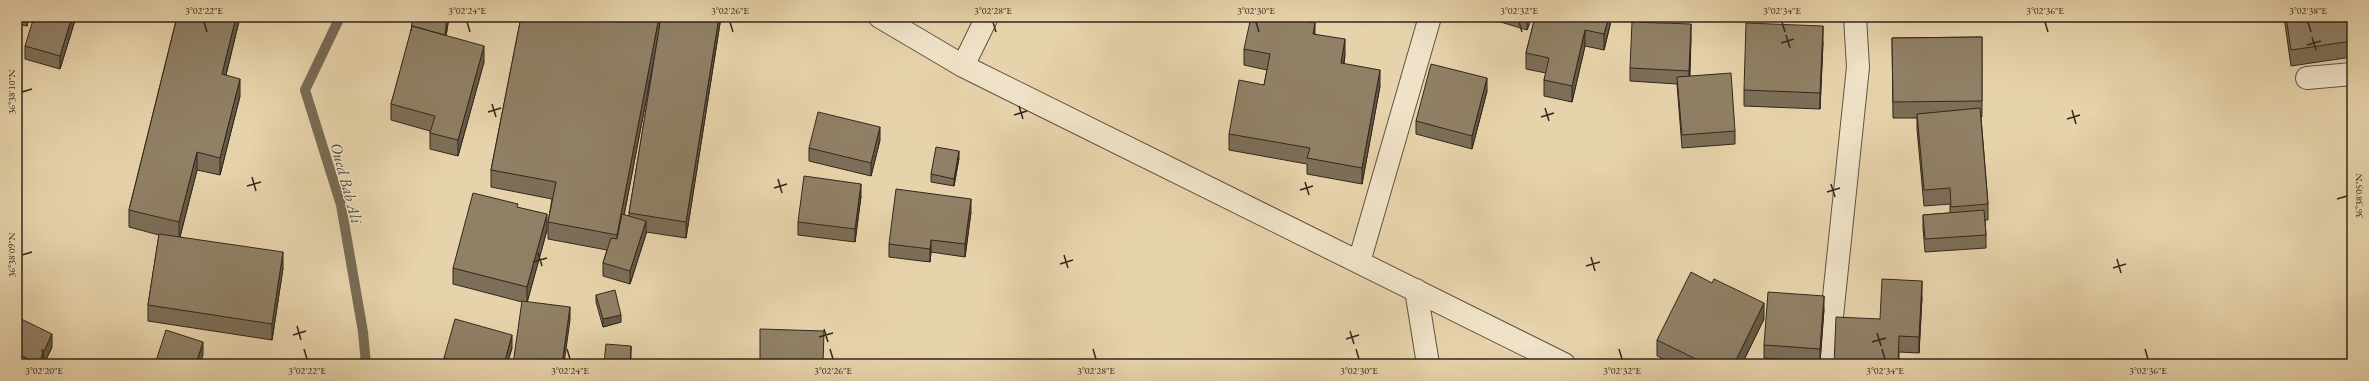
<svg xmlns="http://www.w3.org/2000/svg" width="2369" height="381" viewBox="0 0 2369 381" font-family="'EB Garamond',serif">
	<style>
		.lines { fill: none; stroke-linecap: round; stroke-linejoin: round }
		.stream { stroke: #796b54; stroke-width: 10 }
		.minor-casing { stroke: #5f5240; stroke-width: 24 }
		.minor { stroke: #efe2c8; stroke-width: 22 }
		.wall { fill: #7c6e58; stroke: #32271c; fill-rule: evenodd }
		.shaded-wall { fill: #655a47; stroke: #32271c }
		.building { fill: #908066; stroke: #32271c }
		.ticks { fill: none; stroke: #32271c; stroke-width: 1.5 }
		.labels { text-anchor: middle; stroke-width: 3; stroke-linejoin: round; paint-order: stroke }
		.water-label { font-size: 16px; font-style: italic; fill: #564938; stroke: #efe2c8 }
		.neatline { fill: none; stroke: #32271c; stroke-width: 1.5 }
		.ticks-label { font-size: 10px; text-anchor: middle; fill: #32271c }
	</style>
	<rect width="100%" height="100%" fill="#e7d3ab"/>
	<filter id="stains"><feTurbulence type="fractalNoise" baseFrequency=".005" numOctaves="4"/><feColorMatrix values="0 0 0 0 .2 0 0 0 0 .09 0 0 0 0 .02 0 0 0 .5 -.17"/></filter>
	<radialGradient id="worn" r=".72"><stop offset=".6" stop-color="#630" stop-opacity="0"/><stop offset="1" stop-color="#630" stop-opacity=".3"/></radialGradient>
	<g class="lines">
		<path class="stream" d="M 340,17 L 305,90 L 341,205 L 363,332 L 366,364"/>
		<g class="minor-casing">
			<path id="minor" d="M 880,17 L 963,66 L 1564,364
				M 963,66 L 987,17
				M 2307,78 L 2352,74
				M 1359,262 L 1430,17
				M 1416,290 L 1428,364
				M 1827,364 L 1858,67 L 1855,17"/>
		</g>
		<use href="#minor" class="minor"/>
	</g>
	<path class="wall" d="M 17,17 L 29,17 L 27,26 L 17,24 Z
		M 76,17 L 60,69 L 25,59 L 25,46 Z
		M 177,17 L 240,17 L 226,75 L 240,96 L 220,175 L 197,170 L 180,237 L 283,268 L 272,340 L 148,321 L 148,305 L 159,235 L 129,227 L 129,210 Z
		M 413,17 L 449,17 L 446,36 L 484,62 L 458,156 L 430,149 L 430,131 L 391,120 L 391,104 L 411,33 Z
		M 521,17 L 721,17 L 686,238 L 646,232 L 646,234 L 630,284 L 603,276 L 603,263 L 607,250 L 548,239 L 548,222 L 552,199 L 491,187 L 491,170 ZM 656,49 L 629,213 L 629,216 L 624,215 Z
		M 1484,17 L 1532,17 L 1527,30 Z
		M 1535,17 L 1612,17 L 1604,50 L 1585,46 L 1572,102 L 1544,96 L 1544,80 L 1546,73 L 1526,69 L 1526,53 Z
		M 2284,17 L 2352,17 L 2352,57 L 2291,66 Z
		M 1315,34 L 1345,55 L 1344,64 L 1380,86 L 1362,184 L 1307,174 L 1307,164 L 1229,150 L 1229,134 L 1264,85 L 1267,70 L 1244,65 L 1244,49 Z
		M 1691,37 L 1690,76 L 1735,131 L 1735,144 L 1682,148 L 1677,84 L 1630,81 L 1630,68 Z
		M 1982,37 L 1982,117 L 1981,117 L 1988,204 L 1988,220 L 1985,220 L 1986,235 L 1986,248 L 1925,252 L 1923,228 L 1923,215 L 1950,213 L 1950,204 L 1924,206 L 1917,129 L 1917,118 L 1893,118 L 1892,38 Z
		M 1823,42 L 1820,109 L 1744,106 L 1744,90 Z
		M 1487,91 L 1472,149 L 1416,134 L 1416,121 Z
		M 2352,110 L 2352,136 L 2349,124 L 2349,111 Z
		M 880,140 L 871,176 L 809,161 L 809,148 Z
		M 959,158 L 954,186 L 931,182 L 931,174 Z
		M 861,196 L 855,242 L 798,235 L 798,222 Z
		M 518,207 L 547,230 L 527,302 L 570,320 L 522,302 L 453,284 L 453,268 Z
		M 971,212 L 965,257 L 931,252 L 930,262 L 889,257 L 889,244 Z
		M 596,295 L 621,322 L 603,327 L 596,302 Z
		M 1922,297 L 1919,353 L 1899,352 L 1899,364 L 1834,364 L 1880,319 Z
		M 1824,309 L 1820,362 L 1764,358 L 1764,345 Z
		M 17,317 L 52,347 L 44,364 L 17,364 Z
		M 1764,319 L 1742,364 L 1674,364 L 1657,356 L 1657,340 Z
		M 512,348 L 507,364 L 444,364 L 444,358 Z"/>
	<path class="shaded-wall" d="M 27,17 L 29,17 L 27,26 Z
		M 72,17 L 76,17 L 60,69 L 60,56 Z
		M 236,17 L 240,17 L 222,91 L 222,74 Z
		M 447,17 L 449,17 L 445,43 L 445,36 Z
		M 659,17 L 662,17 L 617,252 L 617,235 Z
		M 719,17 L 721,17 L 686,238 L 686,222 Z
		M 1527,17 L 1532,17 L 1527,30 Z
		M 1609,17 L 1612,17 L 1604,50 L 1604,34 Z
		M 1315,23 L 1315,39 L 1313,34 Z
		M 1691,24 L 1691,37 L 1689,84 L 1689,71 Z
		M 1823,26 L 1823,42 L 1820,109 L 1820,93 Z
		M 1585,30 L 1585,46 L 1572,102 L 1572,86 Z
		M 1345,39 L 1345,55 L 1341,79 L 1341,63 Z
		M 484,46 L 484,62 L 458,156 L 458,140 Z
		M 1380,70 L 1380,86 L 1362,184 L 1362,168 Z
		M 1487,78 L 1487,91 L 1472,149 L 1472,136 Z
		M 240,79 L 240,96 L 220,175 L 220,158 Z
		M 880,127 L 880,140 L 871,176 L 871,163 Z
		M 959,151 L 959,158 L 954,186 L 954,179 Z
		M 197,152 L 197,170 L 179,240 L 179,222 Z
		M 861,184 L 861,196 L 855,242 L 855,229 Z
		M 971,199 L 971,212 L 965,257 L 965,244 Z
		M 547,214 L 547,230 L 527,303 L 527,287 Z
		M 646,221 L 646,234 L 630,284 L 630,271 Z
		M 931,240 L 931,252 L 930,262 L 930,249 Z
		M 283,252 L 283,268 L 272,340 L 272,324 Z
		M 1922,281 L 1922,297 L 1919,353 L 1919,337 Z
		M 1824,296 L 1824,309 L 1820,362 L 1820,349 Z
		M 1764,303 L 1764,319 L 1742,364 L 1734,364 Z
		M 570,307 L 570,320 L 564,364 L 562,364 Z
		M 621,315 L 621,322 L 603,327 L 603,319 Z
		M 52,334 L 52,347 L 44,364 L 38,364 Z
		M 512,335 L 512,348 L 507,364 L 504,364 Z
		M 203,342 L 203,355 L 200,364 L 196,364 Z
		M 631,346 L 631,364 L 630,364 Z"/>
	<path class="building" d="M 34,17 L 72,17 L 60,56 L 25,46 Z
		M 177,17 L 236,17 L 222,74 L 240,79 L 220,158 L 197,152 L 179,222 L 129,210 Z
		M 413,17 L 447,17 L 445,35 L 412,26 L 411,31 Z
		M 521,17 L 659,17 L 617,235 L 548,222 L 556,182 L 491,170 Z
		M 661,17 L 719,17 L 686,222 L 629,213 Z
		M 1251,17 L 1281,17 L 1315,23 L 1313,34 L 1345,39 L 1341,63 L 1380,70 L 1362,168 L 1307,158 L 1310,148 L 1229,134 L 1239,80 L 1264,85 L 1270,54 L 1244,49 Z
		M 1535,17 L 1609,17 L 1604,34 L 1585,30 L 1572,86 L 1544,80 L 1549,58 L 1526,53 Z
		M 2286,17 L 2352,17 L 2352,41 L 2291,50 Z
		M 1632,22 L 1691,24 L 1689,71 L 1630,68 Z
		M 1746,23 L 1823,26 L 1820,93 L 1744,90 Z
		M 412,26 L 484,46 L 458,140 L 430,133 L 435,116 L 391,104 Z
		M 1982,37 L 1982,101 L 1893,102 L 1892,38 Z
		M 1431,64 L 1487,78 L 1472,136 L 1416,121 Z
		M 1731,73 L 1735,131 L 1682,135 L 1677,77 Z
		M 1980,108 L 1988,204 L 1951,207 L 1950,188 L 1924,190 L 1917,114 Z
		M 2352,110 L 2352,124 L 2349,111 Z
		M 818,112 L 880,127 L 871,163 L 809,148 Z
		M 936,147 L 959,151 L 954,179 L 931,174 Z
		M 804,176 L 861,184 L 855,229 L 798,222 Z
		M 896,189 L 971,199 L 965,244 L 931,240 L 930,249 L 889,244 Z
		M 473,193 L 518,204 L 517,207 L 547,214 L 527,287 L 453,268 Z
		M 1984,210 L 1986,235 L 1925,239 L 1923,215 Z
		M 622,214 L 646,221 L 630,271 L 603,263 L 611,238 L 617,239 Z
		M 159,234 L 283,252 L 272,324 L 148,305 Z
		M 1691,272 L 1712,283 L 1714,279 L 1764,303 L 1734,364 L 1706,364 L 1657,340 Z
		M 1882,279 L 1922,281 L 1919,337 L 1899,336 L 1898,364 L 1834,364 L 1836,317 L 1880,319 Z
		M 615,290 L 621,315 L 603,319 L 596,295 Z
		M 1768,292 L 1824,296 L 1820,349 L 1764,345 Z
		M 522,301 L 570,307 L 562,364 L 513,364 Z
		M 17,317 L 52,334 L 38,364 L 17,353 Z
		M 455,319 L 512,335 L 504,364 L 466,364 L 444,358 Z
		M 760,329 L 824,331 L 823,364 L 760,364 Z
		M 166,330 L 203,342 L 196,364 L 155,364 Z
		M 606,344 L 631,346 L 630,364 L 604,364 Z"/>
	<path class="ticks" d="M 204,22 L 207,32M 467,22 L 470,32M 730,22 L 733,32M 993,22 L 996,32M 1256,22 L 1259,32M 1519,22 L 1522,32M 1782,22 L 1785,32M 2045,22 L 2048,32M 2308,22 L 2311,32M 1786,35 L 1790,48M 2312,37 L 2316,50M 1781,43 L 1794,39M 2307,45 L 2321,41M 22,92 L 32,89M 492,104 L 496,117M 1019,106 L 1023,119M 1545,108 L 1549,121M 2072,110 L 2076,124M 488,112 L 501,108M 1014,115 L 1027,111M 1541,117 L 1554,113M 2067,119 L 2080,115M 252,177 L 256,191M 778,179 L 782,193M 1305,182 L 1309,195M 1831,184 L 1835,197M 247,186 L 261,182M 774,188 L 787,184M 1300,190 L 1313,186M 1827,192 L 1840,188M 2337,199 L 2347,196M 538,253 L 542,266M 22,255 L 32,252M 1064,255 L 1068,268M 1591,257 L 1595,271M 2117,259 L 2121,273M 533,262 L 547,258M 1060,264 L 1073,260M 1586,266 L 1600,262M 2113,268 L 2126,264M 297,326 L 301,340M 824,329 L 828,342M 1350,331 L 1354,344M 1877,333 L 1881,346M 293,335 L 306,331M 819,337 L 833,333M 1346,339 L 1359,335M 1872,342 L 1886,338M 42,349 L 44,359M 304,349 L 307,359M 567,349 L 570,359M 830,349 L 833,359M 1093,349 L 1096,359M 1356,349 L 1359,359M 1619,349 L 1622,359M 1882,349 L 1885,359M 2145,349 L 2148,359"/>
	<g class="labels">
		<g class="water-label">
			<text transform="translate(347 183) rotate(75)" y="6">Oued Bab Ali</text>
		</g>
	</g>
	<rect width="2369" height="381" fill="none" stroke="#e7d3ab" stroke-width="44"/>
	<rect x="22" y="22" width="2325" height="337" class="neatline"/>
	<g class="ticks-label">
		<text x="204" y="14">3°02'22"E</text>
		<text x="467" y="14">3°02'24"E</text>
		<text x="730" y="14">3°02'26"E</text>
		<text x="993" y="14">3°02'28"E</text>
		<text x="1256" y="14">3°02'30"E</text>
		<text x="1519" y="14">3°02'32"E</text>
		<text x="1782" y="14">3°02'34"E</text>
		<text x="2045" y="14">3°02'36"E</text>
		<text x="2308" y="14">3°02'38"E</text>
		<text transform="translate(11 92) rotate(-90)" y="4">36°38'10"N</text>
		<text transform="translate(2358 196) rotate(-90)" y="4">36°38'05"N</text>
		<text transform="translate(11 255) rotate(-90)" y="4">36°38'09"N</text>
		<text x="44" y="374">3°02'20"E</text>
		<text x="307" y="374">3°02'22"E</text>
		<text x="570" y="374">3°02'24"E</text>
		<text x="833" y="374">3°02'26"E</text>
		<text x="1096" y="374">3°02'28"E</text>
		<text x="1359" y="374">3°02'30"E</text>
		<text x="1622" y="374">3°02'32"E</text>
		<text x="1885" y="374">3°02'34"E</text>
		<text x="2148" y="374">3°02'36"E</text>
	</g>
	<rect width="100%" height="100%" filter="url(#stains)"/>
	<rect width="100%" height="100%" fill="url(#worn)"/>
</svg>
